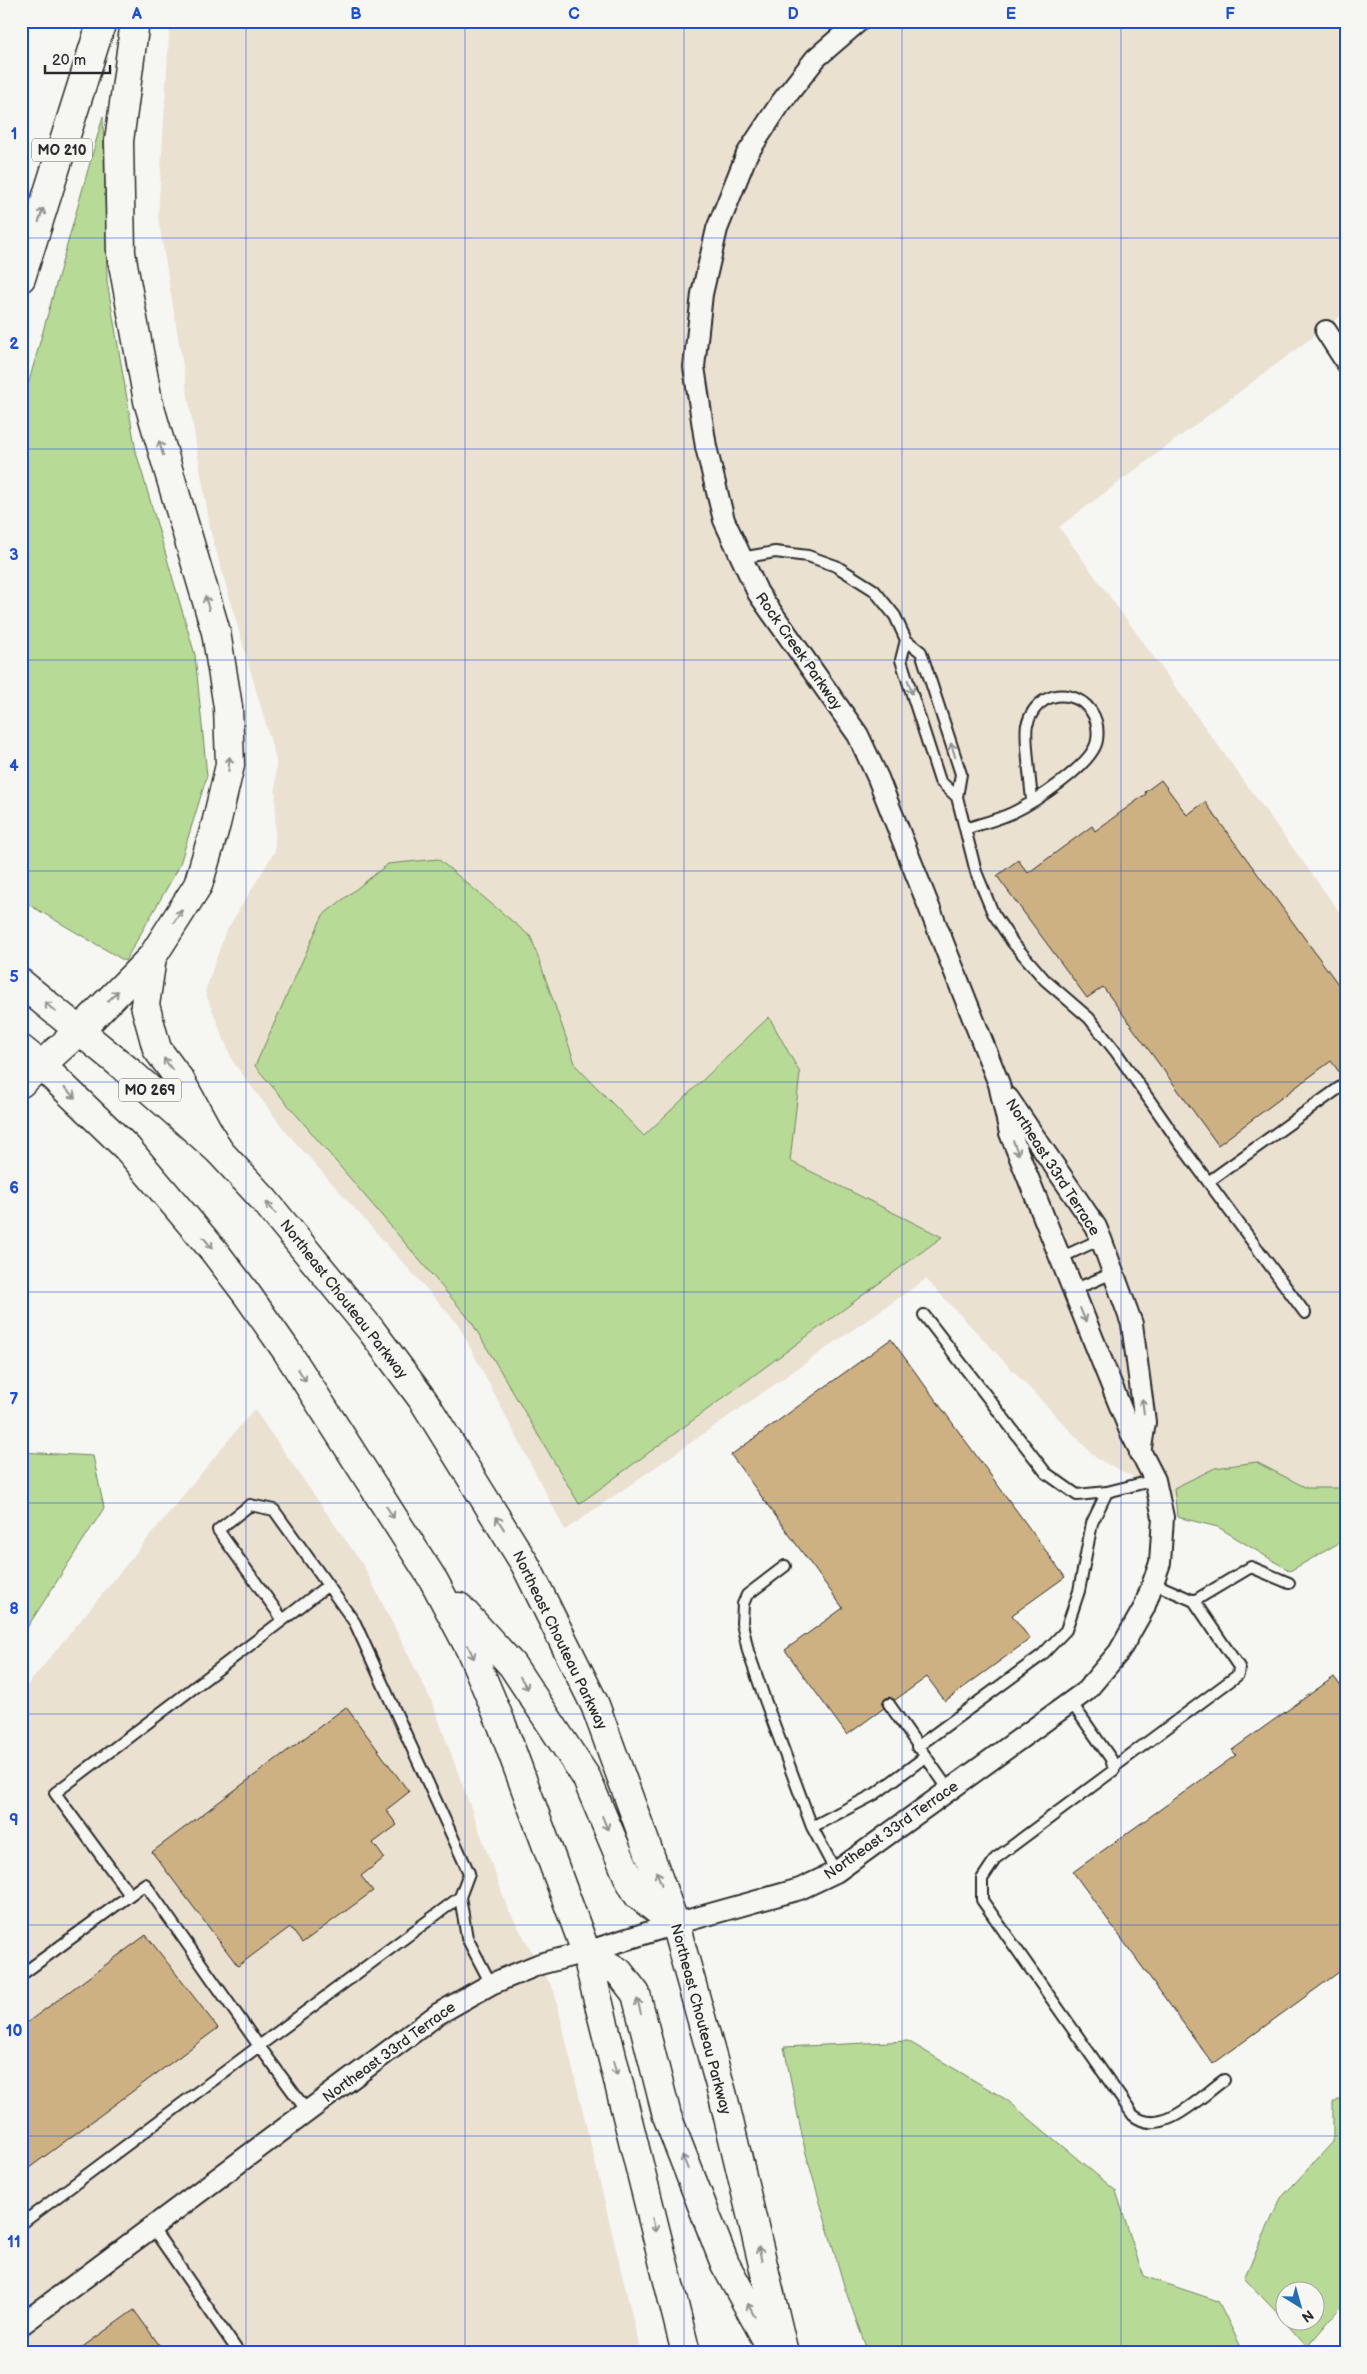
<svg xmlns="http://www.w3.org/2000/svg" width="1367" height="2374" viewBox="0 0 1367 2374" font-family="'Balsamiq Sans',sans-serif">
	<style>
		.built { fill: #eae1d1 }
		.green { fill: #b7db96; stroke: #718360 }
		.building { fill: #ceb183; stroke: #2b2b2b }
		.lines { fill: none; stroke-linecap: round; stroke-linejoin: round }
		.lane-casing { stroke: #2b2b2b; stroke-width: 14 }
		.street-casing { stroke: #2b2b2b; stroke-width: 24 }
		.primary-casing { stroke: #2b2b2b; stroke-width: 31 }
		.highway-casing { stroke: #2b2b2b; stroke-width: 31 }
		.lane { stroke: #f6f6f2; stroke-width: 10 }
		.street { stroke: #f6f6f2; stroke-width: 20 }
		.primary { stroke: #f6f6f2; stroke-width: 28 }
		.highway { stroke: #f6f6f2; stroke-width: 28 }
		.oneway { stroke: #90908e }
		.grid { fill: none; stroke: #1d4ed8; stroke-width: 1; stroke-opacity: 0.55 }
		.labels { text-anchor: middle; stroke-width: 4; stroke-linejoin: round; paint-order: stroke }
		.shield { fill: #f6f6f2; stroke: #686867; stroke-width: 1 }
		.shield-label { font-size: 14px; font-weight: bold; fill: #2b2b2b }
		.street-label { font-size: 15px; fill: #2b2b2b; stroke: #f6f6f2 }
		.neatline { fill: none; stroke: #1d4ed8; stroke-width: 2 }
		.grid-label { font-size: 16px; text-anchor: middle; font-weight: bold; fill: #1d4ed8 }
	</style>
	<rect width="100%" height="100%" fill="#f6f6f2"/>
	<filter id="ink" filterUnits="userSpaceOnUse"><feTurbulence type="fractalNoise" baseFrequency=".02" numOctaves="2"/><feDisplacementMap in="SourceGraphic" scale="10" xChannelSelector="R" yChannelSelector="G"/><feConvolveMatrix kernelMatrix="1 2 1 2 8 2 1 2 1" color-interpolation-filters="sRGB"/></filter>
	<g filter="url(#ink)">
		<path class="built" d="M 170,21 L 1346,21 L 1346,312 L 1059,527 L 1346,921 L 1346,1523 L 1185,1503 L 1096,1458 L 926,1279 L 565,1530 L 458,1324 L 287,1133 L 233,1062 L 205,992 L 225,933 L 275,851 L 276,760 L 211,533 L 158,217 Z
			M 254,1409 L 363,1565 L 432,1702 L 508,1909 L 554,1991 L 641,2353 L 21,2353 L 21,1693 Z"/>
		<path class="green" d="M 103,116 L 107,281 L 136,452 L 195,655 L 207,776 L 179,867 L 125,961 L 21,900 L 21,410 Z
			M 438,859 L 531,937 L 576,1066 L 644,1136 L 769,1017 L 800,1073 L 790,1161 L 942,1237 L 579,1504 L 471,1321 L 255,1066 L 323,915 L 388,864 Z
			M 21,1452 L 93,1456 L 104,1508 L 21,1637 Z
			M 1256,1462 L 1307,1488 L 1346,1488 L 1346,1539 L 1290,1571 L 1218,1527 L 1177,1517 L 1174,1488 L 1215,1468 Z
			M 908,2041 L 1007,2100 L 1116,2191 L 1143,2276 L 1218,2301 L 1244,2353 L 868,2353 L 845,2289 L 805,2150 L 784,2047 Z
			M 1346,2096 L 1346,2301 L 1307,2347 L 1285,2322 L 1314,2322 L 1314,2292 L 1284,2292 L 1284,2320 L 1244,2278 L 1281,2198 L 1333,2142 L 1333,2102 Z"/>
		<path class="building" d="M 1161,780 L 1187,815 L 1205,802 L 1346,995 L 1346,1076 L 1343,1077 L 1331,1061 L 1218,1145 L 1103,987 L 1087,998 L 997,876 L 1018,860 L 1028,873 L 1092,826 L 1095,831 L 1146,794 L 1145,792 Z
			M 891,1339 L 1065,1577 L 1012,1615 L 1030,1639 L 945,1701 L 927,1677 L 895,1700 L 889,1697 L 885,1699 L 882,1704 L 884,1708 L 847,1735 L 785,1650 L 843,1608 L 731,1455 Z
			M 1334,1677 L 1346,1693 L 1346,1967 L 1213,2064 L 1073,1872 L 1236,1755 L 1232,1750 Z
			M 346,1707 L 409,1792 L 386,1810 L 397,1825 L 373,1843 L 384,1858 L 361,1876 L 373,1891 L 302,1943 L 290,1927 L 238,1966 L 152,1852 Z
			M 146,1935 L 218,2028 L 21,2174 L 21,2027 Z
			M 134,2310 L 165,2353 L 74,2353 Z"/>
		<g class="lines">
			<g class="lane-casing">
				<path id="lane" d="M 741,558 L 775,552 L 808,556 L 836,566 L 874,590 L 895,616 L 906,640 L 921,652 L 961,774 L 957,797 L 976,872 L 993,913 L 1013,943 L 1045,980 L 1089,1018 L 1116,1052 L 1178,1141 L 1305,1313
					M 906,640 L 901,660 L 940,781 L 957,797
					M 965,829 C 980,824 997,820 1012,813 C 1033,803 1094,764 1097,740 C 1104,693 1041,676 1027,725 C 1024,735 1031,786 1032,801
					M 1208,1182 L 1346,1083
					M 1060,1258 L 1101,1239
					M 1073,1290 L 1113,1273
					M 924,1315 L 1046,1473 L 1077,1495 L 1107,1492 L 1155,1480
					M 785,1566 L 747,1595 L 743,1604 L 742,1623 L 748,1651 L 765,1700 L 812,1827 L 836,1872
					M 1194,1601 L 1251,1567 L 1289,1583
					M 283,1620 L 328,1585
					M 1071,1702 L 1111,1759 L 1114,1770 L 996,1858 L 982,1879 L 982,1900 L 1133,2115 C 1162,2139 1200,2097 1224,2080
					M 889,1704 L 949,1790
					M 917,1747 L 1042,1655 L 1066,1630 L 1079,1591 L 1092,1523 L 1107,1492
					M 1114,1767 L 1238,1675 L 1239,1667 L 1194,1601 L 1153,1583
					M 812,1827 L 875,1794 L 925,1757
					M 130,1895 L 55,1793 L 283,1620 L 218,1530 L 250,1505 L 274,1510 L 355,1623 L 469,1873 L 460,1897
					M 21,1975 L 145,1884 L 259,2046 L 21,2224
					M 307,2111 L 259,2046 L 460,1897 L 467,1938 L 491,1984
					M 152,2227 L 239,2353"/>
			</g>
			<g class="street-casing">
				<path id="street" d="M 1326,331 L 1346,362
					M 1008,1098 L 1096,1227 L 1101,1239 L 1132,1324 L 1145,1422 L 1140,1454
					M 21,2325 L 438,2014 L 491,1984 L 540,1964 L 586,1952 L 675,1924 L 800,1889 L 836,1872 L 1086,1691 L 1119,1652 L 1144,1608 L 1160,1563 L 1163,1517 L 1155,1480 L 1130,1431 L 1010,1133 L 999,1084 L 878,778 L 858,735 L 758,593 L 724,520 L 706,447 L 694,367 L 702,294 L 717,229 L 747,154 L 780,104 L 816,58 L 859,21"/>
			</g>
			<g class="primary-casing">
				<path id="primary" d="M 21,983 L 131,1073 L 219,1151 L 265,1201 L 371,1330 L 423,1400 L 525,1564 L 595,1705 L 675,1924 L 723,2096 L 784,2353
					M 21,1049 L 42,1066 L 127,1148 L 214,1251 L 246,1293 L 286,1350 L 434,1581 L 471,1651 L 502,1725 L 586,1952 L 686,2353
					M 459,1607 L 512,1665 L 586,1777 L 629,1879 L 638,1895 L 675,1924
					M 586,1952 L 619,1972 L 636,1994 L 667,2116 L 725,2264 L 774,2353"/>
			</g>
			<g class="highway-casing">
				<path id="highway" d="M 21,278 L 102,21
					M 152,957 L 145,1005 L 157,1049 L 180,1080 L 219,1151
					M 21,1083 L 79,1031 L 152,957 L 198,885 L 216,824 L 230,765 L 228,707 L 216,632 L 148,401 L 121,253 L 119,141 L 135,21"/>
			</g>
			<use href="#lane" class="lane"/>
			<use href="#street" class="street"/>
			<use href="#primary" class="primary"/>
			<use href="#highway" class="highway"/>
		</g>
		<defs><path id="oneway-shaft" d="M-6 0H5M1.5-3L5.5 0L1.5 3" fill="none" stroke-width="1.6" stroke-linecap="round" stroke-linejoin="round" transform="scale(1.25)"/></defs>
		<g class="oneway">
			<use href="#oneway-shaft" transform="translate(41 215) rotate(-72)"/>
			<use href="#oneway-shaft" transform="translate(161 448) rotate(-106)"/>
			<use href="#oneway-shaft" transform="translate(207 603) rotate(-106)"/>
			<use href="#oneway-shaft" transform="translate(910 687) rotate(72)"/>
			<use href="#oneway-shaft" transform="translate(953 750) rotate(-108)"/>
			<use href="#oneway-shaft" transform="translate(229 764) rotate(-86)"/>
			<use href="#oneway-shaft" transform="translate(178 916) rotate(-57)"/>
			<use href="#oneway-shaft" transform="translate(113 996) rotate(-46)"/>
			<use href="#oneway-shaft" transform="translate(50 1007) rotate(-140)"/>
			<use href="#oneway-shaft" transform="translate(168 1064) rotate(-126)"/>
			<use href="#oneway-shaft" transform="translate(70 1093) rotate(44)"/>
			<use href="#oneway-shaft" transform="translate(1016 1148) rotate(68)"/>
			<use href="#oneway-shaft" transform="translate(271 1208) rotate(-130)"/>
			<use href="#oneway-shaft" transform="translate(208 1243) rotate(50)"/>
			<use href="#oneway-shaft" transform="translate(1083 1315) rotate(68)"/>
			<use href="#oneway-shaft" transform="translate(302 1375) rotate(57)"/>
			<use href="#oneway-shaft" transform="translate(1143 1406) rotate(-97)"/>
			<use href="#oneway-shaft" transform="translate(390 1512) rotate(57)"/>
			<use href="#oneway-shaft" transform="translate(500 1523) rotate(-122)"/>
			<use href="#oneway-shaft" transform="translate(471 1652) rotate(65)"/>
			<use href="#oneway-shaft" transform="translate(524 1683) rotate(57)"/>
			<use href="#oneway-shaft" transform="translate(605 1823) rotate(68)"/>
			<use href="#oneway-shaft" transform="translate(659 1878) rotate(-110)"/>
			<use href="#oneway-shaft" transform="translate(639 2006) rotate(-104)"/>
			<use href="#oneway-shaft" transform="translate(615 2068) rotate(76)"/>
			<use href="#oneway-shaft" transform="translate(685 2162) rotate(-111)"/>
			<use href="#oneway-shaft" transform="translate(654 2225) rotate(76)"/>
			<use href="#oneway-shaft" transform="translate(760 2254) rotate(-103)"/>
			<use href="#oneway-shaft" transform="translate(751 2310) rotate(-119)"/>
		</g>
	</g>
	<path class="grid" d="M 246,21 L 246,2353M 465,21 L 465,2353M 684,21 L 684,2353M 902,21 L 902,2353M 1121,21 L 1121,2353M 21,238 L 1346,238M 21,449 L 1346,449M 21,660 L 1346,660M 21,871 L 1346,871M 21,1082 L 1346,1082M 21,1292 L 1346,1292M 21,1503 L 1346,1503M 21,1714 L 1346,1714M 21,1925 L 1346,1925M 21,2136 L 1346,2136"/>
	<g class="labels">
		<g class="shield">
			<rect x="32" y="138.5" width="60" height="23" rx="4"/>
			<rect x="119" y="1078.5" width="62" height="23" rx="4"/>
		</g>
		<g class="shield-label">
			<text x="62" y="155">MO 210</text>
			<text x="150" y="1095">MO 269</text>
		</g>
		<g class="street-label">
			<text transform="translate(799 651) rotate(55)" y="5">Rock Creek Parkway</text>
			<text transform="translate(1053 1167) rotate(57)" y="5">Northeast 33rd Terrace</text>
			<text transform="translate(344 1299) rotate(52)" y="5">Northeast Chouteau Parkway</text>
			<text transform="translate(560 1640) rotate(64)" y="5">Northeast Chouteau Parkway</text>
			<text transform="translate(891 1830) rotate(-35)" y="5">Northeast 33rd Terrace</text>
			<text transform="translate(701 2019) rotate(75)" y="5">Northeast Chouteau Parkway</text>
			<text transform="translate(389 2052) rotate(-36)" y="5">Northeast 33rd Terrace</text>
		</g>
	</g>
	<rect width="1367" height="2374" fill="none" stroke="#f6f6f2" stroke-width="55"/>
	<g transform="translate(1300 2306) rotate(143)"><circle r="24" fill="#f6f6f2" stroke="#a5a5a2"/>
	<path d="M0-4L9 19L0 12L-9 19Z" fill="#1f6fb2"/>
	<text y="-8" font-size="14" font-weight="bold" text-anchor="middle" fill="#2b2b2b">N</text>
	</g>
	<path d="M45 65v8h65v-8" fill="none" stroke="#2b2b2b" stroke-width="2.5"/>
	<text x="52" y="65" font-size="15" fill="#2b2b2b" stroke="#f6f6f2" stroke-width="4" paint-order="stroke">20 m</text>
	<rect x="28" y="28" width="1312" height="2318" class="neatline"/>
	<g class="grid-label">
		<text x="137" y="19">A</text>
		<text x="356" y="19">B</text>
		<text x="574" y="19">C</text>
		<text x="793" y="19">D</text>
		<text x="1011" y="19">E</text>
		<text x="1230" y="19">F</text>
		<text x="14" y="139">1</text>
		<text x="14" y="349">2</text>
		<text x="14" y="560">3</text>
		<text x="14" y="771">4</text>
		<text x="14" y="982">5</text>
		<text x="14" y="1193">6</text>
		<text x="14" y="1404">7</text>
		<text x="14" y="1614">8</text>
		<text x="14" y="1825">9</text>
		<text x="14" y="2036">10</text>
		<text x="14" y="2247">11</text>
	</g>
</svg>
